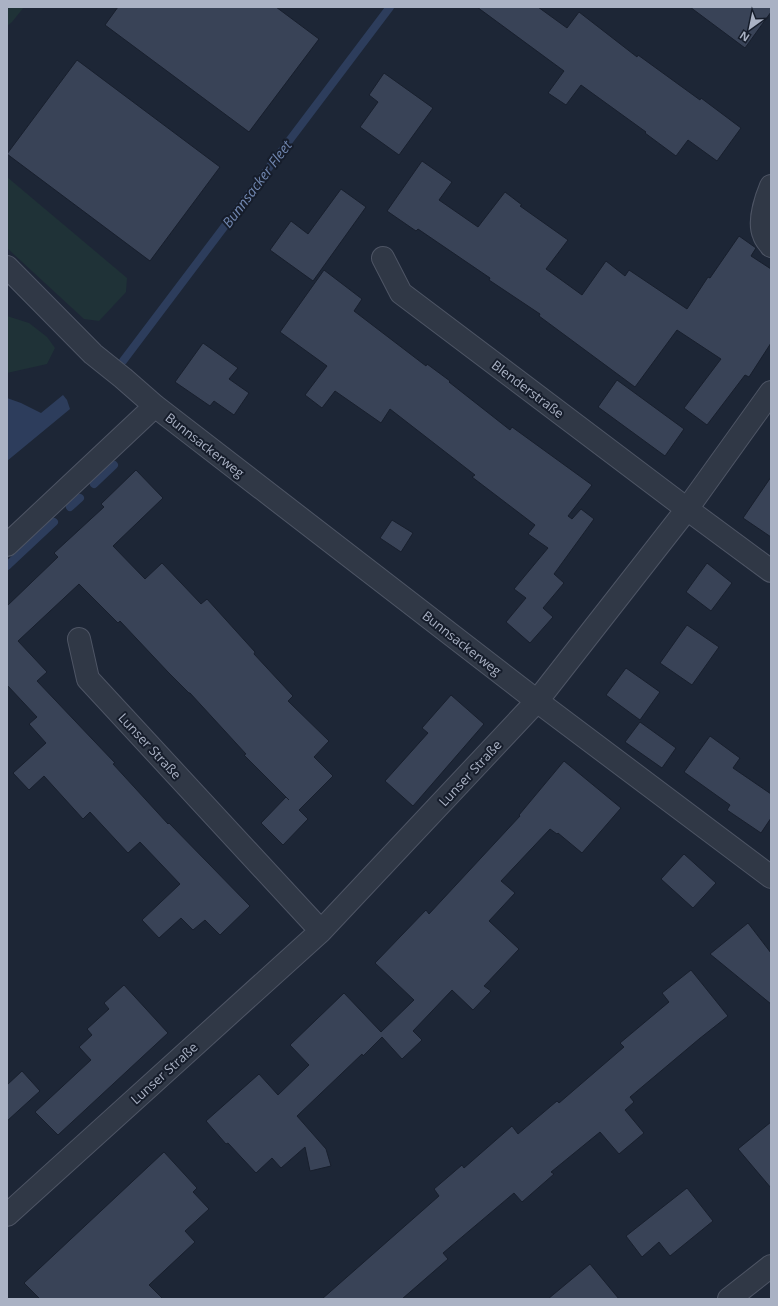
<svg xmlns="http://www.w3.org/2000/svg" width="778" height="1306" viewBox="0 0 778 1306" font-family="'Open Sans',sans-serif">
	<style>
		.green { fill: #1f3237 }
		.water { fill: #2d3d5c }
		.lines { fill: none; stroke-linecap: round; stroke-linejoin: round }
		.stream { stroke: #2d3d5c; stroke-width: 8 }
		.building { fill: #394357; stroke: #181f2d }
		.street-casing { stroke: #4e5565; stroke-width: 24 }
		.street { stroke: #303846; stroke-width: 22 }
		.labels { text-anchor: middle; stroke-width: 4; stroke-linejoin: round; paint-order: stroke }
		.street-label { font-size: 13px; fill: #aab2c4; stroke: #161d2b }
		.water-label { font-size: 14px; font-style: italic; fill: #7086af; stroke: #161d2b }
	</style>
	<rect width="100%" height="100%" fill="#1d2636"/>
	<path class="green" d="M 7,7 L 24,7 L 12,22 L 7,26 Z
		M 7,177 L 127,278 L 126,292 L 99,321 L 84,319 L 7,248 Z
		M 7,316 L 29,323 L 47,337 L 55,348 L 47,364 L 7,373 Z"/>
	<path class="water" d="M 63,395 L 67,400 L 70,409 L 7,461 L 7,398 L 21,403 L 41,413 Z"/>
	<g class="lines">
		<path class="stream" d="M 123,361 L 390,7
			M 94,484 L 114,465
			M 70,507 L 80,498
			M 7,566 L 54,522"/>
	</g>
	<path class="building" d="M 118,7 L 276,7 L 319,39 L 249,132 L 105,25 Z
		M 477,7 L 538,7 L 567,28 L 579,12 L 637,57 L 638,55 L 700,100 L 701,98 L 741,128 L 717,161 L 688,140 L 676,156 L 645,133 L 646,132 L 581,85 L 566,105 L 548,93 L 564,71 Z
		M 690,7 L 771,7 L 771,12 L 745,48 Z
		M 77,60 L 220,167 L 150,261 L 7,154 Z
		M 384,73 L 433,108 L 399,155 L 360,127 L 378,102 L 369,95 Z
		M 422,161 L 452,182 L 439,200 L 478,227 L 505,192 L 522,205 L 520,206 L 568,240 L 546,269 L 582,295 L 606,261 L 625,276 L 629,270 L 687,309 L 708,277 L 710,278 L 739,236 L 756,248 L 751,256 L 771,269 L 771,343 L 749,377 L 745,375 L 707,425 L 684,408 L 721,359 L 677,330 L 635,387 L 539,316 L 540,314 L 489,280 L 490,278 L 418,229 L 416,231 L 387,211 Z
		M 341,189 L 366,207 L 313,281 L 270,250 L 291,221 L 308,234 Z
		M 324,270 L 362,299 L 354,311 L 426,366 L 427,364 L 450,381 L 449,382 L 510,430 L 512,427 L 592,485 L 568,516 L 572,519 L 581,509 L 594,519 L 554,574 L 564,583 L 543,608 L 553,617 L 530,643 L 506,622 L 526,598 L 514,589 L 548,548 L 528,534 L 535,525 L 472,477 L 475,475 L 390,409 L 381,423 L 335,391 L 322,408 L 305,395 L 327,366 L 280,332 Z
		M 203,343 L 238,368 L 229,379 L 249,393 L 234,415 L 214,401 L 210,406 L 175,382 Z
		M 617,380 L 684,429 L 665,456 L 598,407 Z
		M 136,470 L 163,498 L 113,546 L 145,579 L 162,563 L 201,604 L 207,599 L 255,652 L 254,654 L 293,696 L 288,701 L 329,741 L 314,757 L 333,776 L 299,810 L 308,819 L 283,845 L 261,823 L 286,797 L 289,800 L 244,755 L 246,754 L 190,693 L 189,693 L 168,672 L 120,621 L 118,623 L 79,584 L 18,641 L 47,672 L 37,681 L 94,741 L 115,763 L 113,764 L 168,824 L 169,823 L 250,906 L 220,935 L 205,920 L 193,930 L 181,918 L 159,938 L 142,920 L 180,884 L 140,842 L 128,853 L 90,812 L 83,819 L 44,776 L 29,790 L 13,773 L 46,743 L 29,724 L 37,717 L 7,685 L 7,606 L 58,557 L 54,553 L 104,507 L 101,504 Z
		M 771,477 L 771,537 L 743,518 Z
		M 392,520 L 413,533 L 401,552 L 380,538 Z
		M 707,563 L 732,583 L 711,611 L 686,592 Z
		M 687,625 L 719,647 L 692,685 L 660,663 Z
		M 626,668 L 660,692 L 640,720 L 606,695 Z
		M 451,695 L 484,724 L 413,806 L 385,781 L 428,733 L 422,728 Z
		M 640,722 L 676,748 L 662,768 L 625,742 Z
		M 710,736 L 740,758 L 733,768 L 771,794 L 771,818 L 761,833 L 727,810 L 730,805 L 684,772 Z
		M 564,761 L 621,808 L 582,853 L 558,833 L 557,834 L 550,829 L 501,881 L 515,893 L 489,921 L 519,949 L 484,986 L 491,991 L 473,1010 L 452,990 L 413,1031 L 422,1040 L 402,1059 L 382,1037 L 363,1056 L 362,1054 L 297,1116 L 326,1149 L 331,1166 L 310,1171 L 305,1147 L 281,1168 L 272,1158 L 256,1173 L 228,1143 L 226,1144 L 206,1121 L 259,1074 L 278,1095 L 309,1065 L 290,1045 L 344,993 L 381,1032 L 414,1000 L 375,963 L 426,910 L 429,914 L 520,816 L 519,815 Z
		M 684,854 L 716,883 L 693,908 L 661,879 Z
		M 748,923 L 771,953 L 771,1004 L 710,954 Z
		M 691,970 L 728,1016 L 699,1039 L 630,1097 L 634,1102 L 625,1110 L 644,1133 L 619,1154 L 600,1132 L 551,1172 L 554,1174 L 522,1202 L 514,1193 L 443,1253 L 448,1259 L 402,1299 L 322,1299 L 439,1196 L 434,1189 L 462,1165 L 464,1168 L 512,1126 L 518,1134 L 557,1101 L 559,1103 L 624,1047 L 620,1043 L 669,1002 L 662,993 Z
		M 124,985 L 168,1033 L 58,1135 L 35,1112 L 91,1060 L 79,1047 L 92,1035 L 87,1029 L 109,1009 L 104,1003 Z
		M 22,1071 L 40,1091 L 7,1121 L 7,1085 Z
		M 771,1122 L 771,1188 L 738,1149 Z
		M 164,1152 L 197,1188 L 193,1192 L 209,1209 L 185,1231 L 195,1242 L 149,1285 L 163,1299 L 40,1299 L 24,1283 Z
		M 687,1188 L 713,1221 L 670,1256 L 659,1242 L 642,1257 L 626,1236 Z
		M 590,1264 L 619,1299 L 548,1299 Z"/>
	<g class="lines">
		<g class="street-casing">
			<path id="street" d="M 771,186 C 766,198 758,222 764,235 C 765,239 769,243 771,246
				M 383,258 L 401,293 L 687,509 L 771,571
				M 7,267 L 93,354 L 123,378 L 155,406 L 537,701 L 771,877
				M 7,545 L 155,406
				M 79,639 L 88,679 L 321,931
				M 7,1215 L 321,931 L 537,701 L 687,509 L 771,392
				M 729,1299 L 771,1266"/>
		</g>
		<use href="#street" class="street"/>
	</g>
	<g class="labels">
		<g class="street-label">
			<text transform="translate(528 389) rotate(37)" y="5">Blenderstraße</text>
			<text transform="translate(205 445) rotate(38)" y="5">Bunnsackerweg</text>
			<text transform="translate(462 643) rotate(38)" y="5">Bunnsackerweg</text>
			<text transform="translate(150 746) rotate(47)" y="5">Lunser Straße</text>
			<text transform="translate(470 773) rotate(-47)" y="5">Lunser Straße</text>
			<text transform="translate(164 1073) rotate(-42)" y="5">Lunser Straße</text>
		</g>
		<g class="water-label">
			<text transform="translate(257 184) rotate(-53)" y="5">Bunnsacker Fleet</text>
		</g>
	</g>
	<rect width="778" height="1306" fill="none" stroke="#aab2c4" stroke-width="16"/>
	<g transform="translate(750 28) rotate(213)" stroke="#161d2b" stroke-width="3" paint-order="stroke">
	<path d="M0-3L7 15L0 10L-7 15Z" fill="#aab2c4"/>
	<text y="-6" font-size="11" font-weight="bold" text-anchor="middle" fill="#aab2c4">N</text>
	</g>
</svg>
